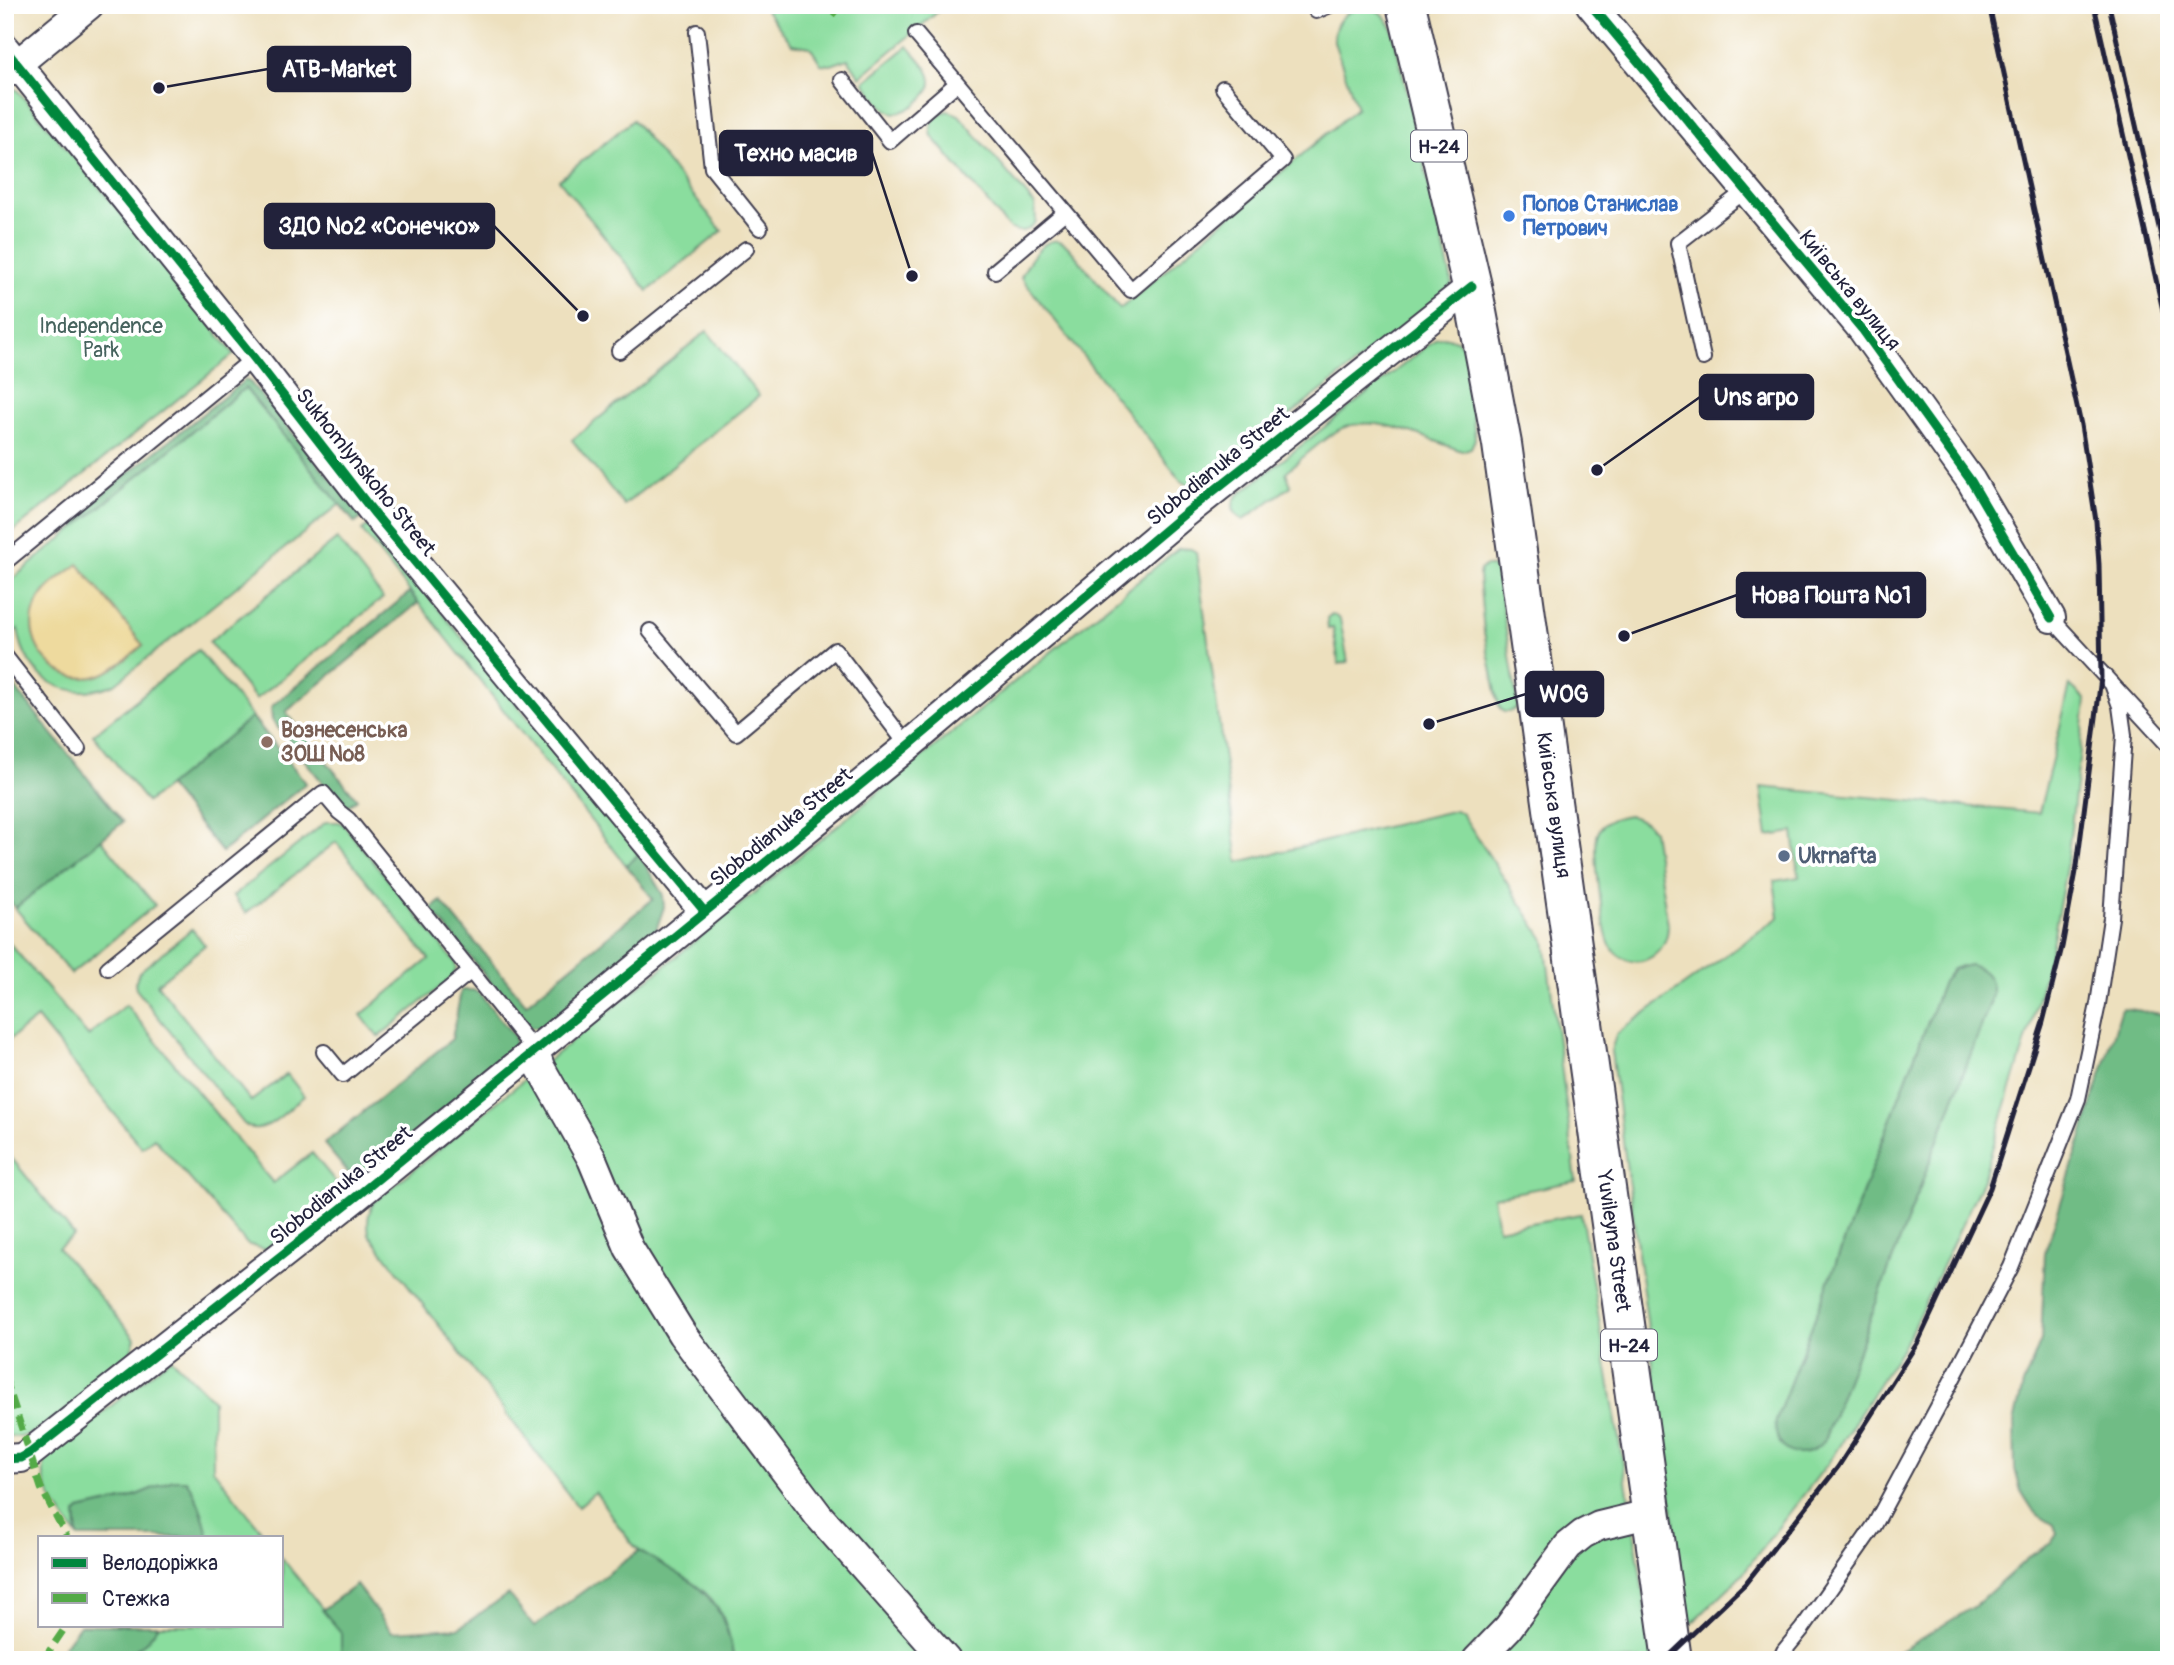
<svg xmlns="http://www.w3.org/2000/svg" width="2174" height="1665" viewBox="0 0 2174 1665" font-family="Pangolin,sans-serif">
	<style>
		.green { fill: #8add9e; stroke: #56806c; stroke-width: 2; fill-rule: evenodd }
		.forest { fill: #6fbc85; stroke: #486f60; stroke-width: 2 }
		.sand { fill: #eeda9e; stroke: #887e6c; stroke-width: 2 }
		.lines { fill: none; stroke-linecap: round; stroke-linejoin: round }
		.service-casing { stroke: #403e4f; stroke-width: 18 }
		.minor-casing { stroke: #403e4f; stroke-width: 32 }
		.primary-casing { stroke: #403e4f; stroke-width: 42 }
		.service { stroke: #fff; stroke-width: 14 }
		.minor { stroke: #fff; stroke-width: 28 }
		.primary { stroke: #fff; stroke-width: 38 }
		.rail { stroke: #22223b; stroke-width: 5 }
		.quiet { stroke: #53aa46; stroke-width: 7; stroke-dasharray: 14 7; stroke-linecap: butt }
		.cycleway-casing { stroke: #fff; stroke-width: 13 }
		.cycleway { stroke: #00873e; stroke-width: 9 }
		.shop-dot { fill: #3f7fe0; stroke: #fff; stroke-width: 2.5 }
		.education-dot { fill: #8d6e63; stroke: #fff; stroke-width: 2.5 }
		.service-dot { fill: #5c6f8a; stroke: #fff; stroke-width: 2.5 }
		.labels { text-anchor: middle; stroke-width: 7; stroke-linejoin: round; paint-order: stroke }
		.shield { fill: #fff; stroke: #646476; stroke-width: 2 }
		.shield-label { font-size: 19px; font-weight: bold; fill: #22223b }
		.shop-label { font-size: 21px; font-weight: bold; fill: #366cbe; stroke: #fff; text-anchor: start }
		.street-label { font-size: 21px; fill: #22223b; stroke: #fff }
		.park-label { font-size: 21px; fill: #46635e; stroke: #fff }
		.education-label { font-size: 21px; font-weight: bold; fill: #785e54; stroke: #fff; text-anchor: start }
		.service-label { font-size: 21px; font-weight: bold; fill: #4e5e75; stroke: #fff; text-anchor: start }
		.leader { fill: none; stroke: #22223b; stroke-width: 2.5 }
		.callout-dot { fill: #22223b; stroke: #fff; stroke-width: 2.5 }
		.callout { fill: #22223b; stroke: #22223b; stroke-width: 2.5 }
		.callout-label { font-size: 23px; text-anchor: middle; font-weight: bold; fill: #fff }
	</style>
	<rect width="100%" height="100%" fill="#fff"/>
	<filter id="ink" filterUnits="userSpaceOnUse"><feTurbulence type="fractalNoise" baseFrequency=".0143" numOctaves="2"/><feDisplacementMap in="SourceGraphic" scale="14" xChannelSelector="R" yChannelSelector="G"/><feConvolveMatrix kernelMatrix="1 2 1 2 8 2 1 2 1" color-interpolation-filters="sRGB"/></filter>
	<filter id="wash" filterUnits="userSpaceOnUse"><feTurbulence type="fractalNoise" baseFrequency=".00686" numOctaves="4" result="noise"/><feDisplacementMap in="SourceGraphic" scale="28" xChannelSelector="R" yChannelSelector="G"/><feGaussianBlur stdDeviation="1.57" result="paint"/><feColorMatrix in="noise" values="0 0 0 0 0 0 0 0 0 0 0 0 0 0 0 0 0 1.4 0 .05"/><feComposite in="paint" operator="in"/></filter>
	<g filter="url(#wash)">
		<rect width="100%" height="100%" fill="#ede0be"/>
		<path class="green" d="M 762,5 L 946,5 L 860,77 L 848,59 L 831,65 L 821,64 L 810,47 L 792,44 Z
			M 1362,7 C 1377,8 1385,14 1392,28 L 1452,282 L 1450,290 L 1197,488 L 1182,482 L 1021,277 C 1029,260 1049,225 1070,249 L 1120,309 L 1357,108 L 1334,42 C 1333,23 1343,12 1362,7 Z
			M 908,46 C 916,56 932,70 931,83 C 930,97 902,119 889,111 C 879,106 871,91 864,82 Z
			M 9,88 L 17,90 L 117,208 L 234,354 L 5,538 L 5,89 Z
			M 949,111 L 959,115 L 1035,205 L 1036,221 C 1029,232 1019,234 1008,227 L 932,136 C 928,123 935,112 949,111 Z
			M 633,120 L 722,231 L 648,291 L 559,180 Z
			M 707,331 L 759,396 L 624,505 L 572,440 Z
			M 1443,337 L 1457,340 L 1467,351 L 1475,439 L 1471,448 L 1462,451 C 1427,439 1371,410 1337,431 C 1319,442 1302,458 1286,472 L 1291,486 L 1243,520 C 1233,514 1230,505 1237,496 L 1436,339 Z
			M 245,388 L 340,504 L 115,684 C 67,704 25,679 18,629 L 5,638 L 5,585 ZM 45,591 L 143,645 C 124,660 106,678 80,677 L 36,605 Z
			M 370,525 L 639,854 L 626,865 L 362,531 Z
			M 337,539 L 383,598 L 256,699 L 209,642 Z
			M 1179,548 L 1191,549 L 1196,552 L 1238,862 L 1456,810 L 1462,814 L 1545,941 L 1576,1181 L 1493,1197 L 1498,1229 L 1581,1214 L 1632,1517 L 1653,1660 L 733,1660 C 733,1648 730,1639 727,1628 C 712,1581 676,1579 641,1552 C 627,1542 607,1508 595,1492 L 578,1507 L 369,1234 C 367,1221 368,1213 374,1202 Z
			M 1485,566 L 1491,566 L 1497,572 L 1517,701 L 1517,707 L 1510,712 L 1504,712 L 1499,707 L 1484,632 L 1479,576 L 1480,570 Z
			M 1332,614 L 1340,619 L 1348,662 L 1339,664 L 1333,628 L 1328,629 L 1327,618 Z
			M 198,650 L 306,783 L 222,852 L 168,786 L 147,802 L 93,735 Z
			M 2070,685 L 2086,700 L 2067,862 L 2052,945 L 2031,1024 L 1982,1182 L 1907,1340 L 1829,1462 L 1739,1578 L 1688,1627 L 1611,1051 L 1616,1035 L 1623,1029 L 1779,917 L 1774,881 L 1799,877 L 1793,832 L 1768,836 L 1761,787 L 2039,813 ZM 1961,966 L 1990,1003 L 1824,1440 C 1812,1456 1794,1457 1780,1443 L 1776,1420 L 1943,982 L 1953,969 Z
			M 1629,815 L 1647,823 L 1653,831 L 1668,925 C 1668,960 1628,976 1610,945 C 1603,933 1592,845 1598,833 C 1604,820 1616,817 1629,815 Z
			M 326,822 L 338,822 L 343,824 L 455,962 L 456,968 L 452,978 L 378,1037 L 361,1015 L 429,959 L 336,842 L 246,913 L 233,896 Z
			M 101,839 L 155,905 L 71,974 L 15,908 Z
			M 192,929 L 205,945 L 157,984 L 251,1101 L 287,1074 L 304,1096 C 289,1108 263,1140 244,1124 L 136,989 L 135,983 L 139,972 Z
			M 5,938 L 88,1036 L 126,1005 L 273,1183 L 312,1153 L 344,1192 L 275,1247 L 266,1250 L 247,1244 L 154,1138 L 142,1148 L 37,1018 L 5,1043 Z
			M 5,1150 L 74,1235 L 58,1248 L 135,1338 L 127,1365 L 36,1432 L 21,1437 L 5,1436 Z
			M 171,1358 L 213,1400 L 213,1469 L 266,1537 L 208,1537 L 202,1513 L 191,1487 L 173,1480 L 127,1499 L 80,1510 L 76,1514 L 77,1536 C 63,1513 35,1486 46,1458 Z
			M 282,1558 L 341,1632 L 341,1660 L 121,1660 L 147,1641 L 159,1625 L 282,1625 Z"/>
		<path class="forest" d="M 245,380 L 250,382 L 363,517 L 355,523 L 245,388 L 76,527 L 73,520 L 76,515 Z
			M 410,592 L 418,603 L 286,712 L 357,799 L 344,809 L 272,720 L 271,707 Z
			M 5,675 L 123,822 L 15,908 L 5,896 Z
			M 252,717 L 306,783 L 222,852 L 168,786 Z
			M 639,854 L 663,895 L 664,907 L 654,936 L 540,1029 L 527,1027 L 431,909 L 441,901 L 526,1004 L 653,899 L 626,865 Z
			M 1969,965 C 1989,969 1996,984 1990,1003 L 1824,1440 C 1804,1467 1771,1452 1776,1420 L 1943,982 L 1953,969 Z
			M 463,990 L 473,990 L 479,993 L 515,1037 L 515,1049 L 356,1182 L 324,1144 L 452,1039 L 461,991 Z
			M 2122,1008 L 2169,1015 L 2169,1660 L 1885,1660 L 1975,1606 L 2030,1556 L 2051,1543 L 2057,1534 L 2054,1525 L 2035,1513 L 2021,1491 L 2015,1469 L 2014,1422 L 2023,1385 L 2041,1341 L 2045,1253 Z
			M 173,1480 L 186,1480 C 197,1496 205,1518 208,1537 L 78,1537 L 76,1514 L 80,1510 L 127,1499 Z
			M 639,1551 C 674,1572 713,1586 726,1628 C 730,1639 733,1648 733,1660 L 341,1660 L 341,1632 L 322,1610 L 356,1585 L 392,1632 L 459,1628 L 508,1594 L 534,1627 Z
			M 80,1625 L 159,1625 L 147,1641 L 121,1660 L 64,1660 L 64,1646 Z"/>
		<path class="sand" d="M 78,564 L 143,645 C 128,657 113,673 93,677 C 52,684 18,638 38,602 C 46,586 64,575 78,564 Z"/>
	</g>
	<g filter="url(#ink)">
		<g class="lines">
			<g class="service-casing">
				<path id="service" d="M 1316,11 L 1330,5
					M 697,32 L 712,168 L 760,228
					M 916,34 L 1131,290 L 1283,160 L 1223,88
					M 842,80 L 890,141 L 957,83
					M 995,271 L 1065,212
					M 619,351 L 746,249
					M 1703,358 L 1678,243 L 1746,190
					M 5,562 L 254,358
					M 2051,618 L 2169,746
					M 650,631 L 736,733 L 835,650 L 908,746
					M 5,656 L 78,749
					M 108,968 L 323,793 L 339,812 L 348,819 L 535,1051
					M 324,1052 L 343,1075 L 471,971
					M 1780,1660 L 1784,1651 L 1802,1629 L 1874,1526 L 1940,1403 L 2011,1267 L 2078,1099 L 2098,1004 L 2111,918 L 2124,735 L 2120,706 L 2112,684"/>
			</g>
			<g class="minor-casing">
				<path id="minor" d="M 1591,5 L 1862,329 L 1971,481 L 2051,618
					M 5,49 L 254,358 L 375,514 L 705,912
					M 5,74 L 89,5
					M 535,1051 L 540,1067 L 592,1159 L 629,1248 L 682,1334 L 818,1515 L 946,1660
					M 5,1459 L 21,1458 L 30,1453 L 357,1196 L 908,746 L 1183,515 L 1472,286
					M 1477,1660 L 1508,1628 L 1568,1546 L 1583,1534 L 1599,1526 L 1652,1513"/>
			</g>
			<g class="primary-casing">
				<path id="primary" d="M 1406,5 L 1472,286 L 1502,444 L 1672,1660"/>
			</g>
			<use href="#service" class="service"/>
			<use href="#minor" class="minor"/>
			<use href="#primary" class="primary"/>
			<path class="rail" d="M 2094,5 L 2169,337
				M 2109,5 L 2169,272
				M 1665,1660 L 1745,1584 L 1838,1467 L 1918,1342 L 1990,1188 L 2043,1022 L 2062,947 L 2077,866 L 2101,678 L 2099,565 L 2096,521 L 2081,425 L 1989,5"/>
			<path class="quiet" d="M 832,15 L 840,5
				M 5,1377 L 41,1488 L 67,1537
				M 43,1660 L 67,1625"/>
			<g class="cycleway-casing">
				<path id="cycleway" d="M 1591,5 L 1862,329 L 1971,481 L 2051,618
					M 5,49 L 254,358 L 375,514 L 705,912
					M 5,1459 L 21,1458 L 30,1453 L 357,1196 L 908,746 L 1183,515 L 1472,286"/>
			</g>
			<use href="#cycleway" class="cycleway"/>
		</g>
	</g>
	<circle class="shop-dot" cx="1509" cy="216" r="7"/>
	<circle class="education-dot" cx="267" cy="742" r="7"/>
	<circle class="service-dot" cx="1784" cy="856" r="7"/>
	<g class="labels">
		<g class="shield">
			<rect x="1411" y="130.5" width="56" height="31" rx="5"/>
			<rect x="1601" y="1329.5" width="56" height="31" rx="5"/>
		</g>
		<g class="shield-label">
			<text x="1439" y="153">Н-24</text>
			<text x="1629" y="1352">Н-24</text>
		</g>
		<g class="shop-label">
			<text x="1523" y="211">Попов Станислав<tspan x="1523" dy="24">Петрович</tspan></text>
		</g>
		<g class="street-label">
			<text transform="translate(1850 290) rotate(51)" y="7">Київська вулиця</text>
			<text transform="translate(1218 466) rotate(-39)" y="7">Slobodianuka Street</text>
			<text transform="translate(366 472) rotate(51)" y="7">Sukhomlynskoho Street</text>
			<text transform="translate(1554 805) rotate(82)" y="7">Київська вулиця</text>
			<text transform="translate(781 827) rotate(-39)" y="7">Slobodianuka Street</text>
			<text transform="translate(341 1185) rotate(-39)" y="7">Slobodianuka Street</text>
			<text transform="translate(1614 1241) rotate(82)" y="7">Yuvileyna Street</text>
		</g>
		<g class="park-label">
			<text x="101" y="333">Independence<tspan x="101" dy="24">Park</tspan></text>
		</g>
		<g class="education-label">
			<text x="281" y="737">Вознесенська<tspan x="281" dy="24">ЗОШ №8</tspan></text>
		</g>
		<g class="service-label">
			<text x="1798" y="863">Ukrnafta</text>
		</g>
	</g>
	<path class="leader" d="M159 88L268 69M912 276L872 153M583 316L494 226M1597 470L1700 397M1624 636L1737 595M1429 724L1526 694"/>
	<g class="callout-dot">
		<circle cx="159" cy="88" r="7"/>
		<circle cx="912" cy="276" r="7"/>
		<circle cx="583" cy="316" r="7"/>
		<circle cx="1597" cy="470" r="7"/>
		<circle cx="1624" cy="636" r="7"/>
		<circle cx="1429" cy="724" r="7"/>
	</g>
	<g class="callout">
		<rect x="268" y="47" width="142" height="44" rx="7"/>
		<rect x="720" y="131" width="152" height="44" rx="7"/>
		<rect x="265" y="204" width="229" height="44" rx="7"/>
		<rect x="1700" y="375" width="113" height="44" rx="7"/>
		<rect x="1737" y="573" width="188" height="44" rx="7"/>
		<rect x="1526" y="672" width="77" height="44" rx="7"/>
	</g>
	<g class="callout-label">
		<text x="339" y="77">ATB-Market</text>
		<text x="796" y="161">Техно масив</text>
		<text x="379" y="234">ЗДО №2 «Сонечко»</text>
		<text x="1756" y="405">Uns агро</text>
		<text x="1831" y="603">Нова Пошта №1</text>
		<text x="1564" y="702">WOG</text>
	</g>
	<rect width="2174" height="1665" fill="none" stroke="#fff" stroke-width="28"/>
	<rect x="38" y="1536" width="245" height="91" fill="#ffffff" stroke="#a7a7b1" stroke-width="2"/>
	<rect x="52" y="1558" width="35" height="10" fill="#00873e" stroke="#a7a7b1" stroke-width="2"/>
	<text x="102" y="1570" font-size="21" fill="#22223b">Велодоріжка</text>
	<rect x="52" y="1593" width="35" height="10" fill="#53aa46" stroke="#a7a7b1" stroke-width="2"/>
	<text x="102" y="1606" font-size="21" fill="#22223b">Стежка</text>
</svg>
